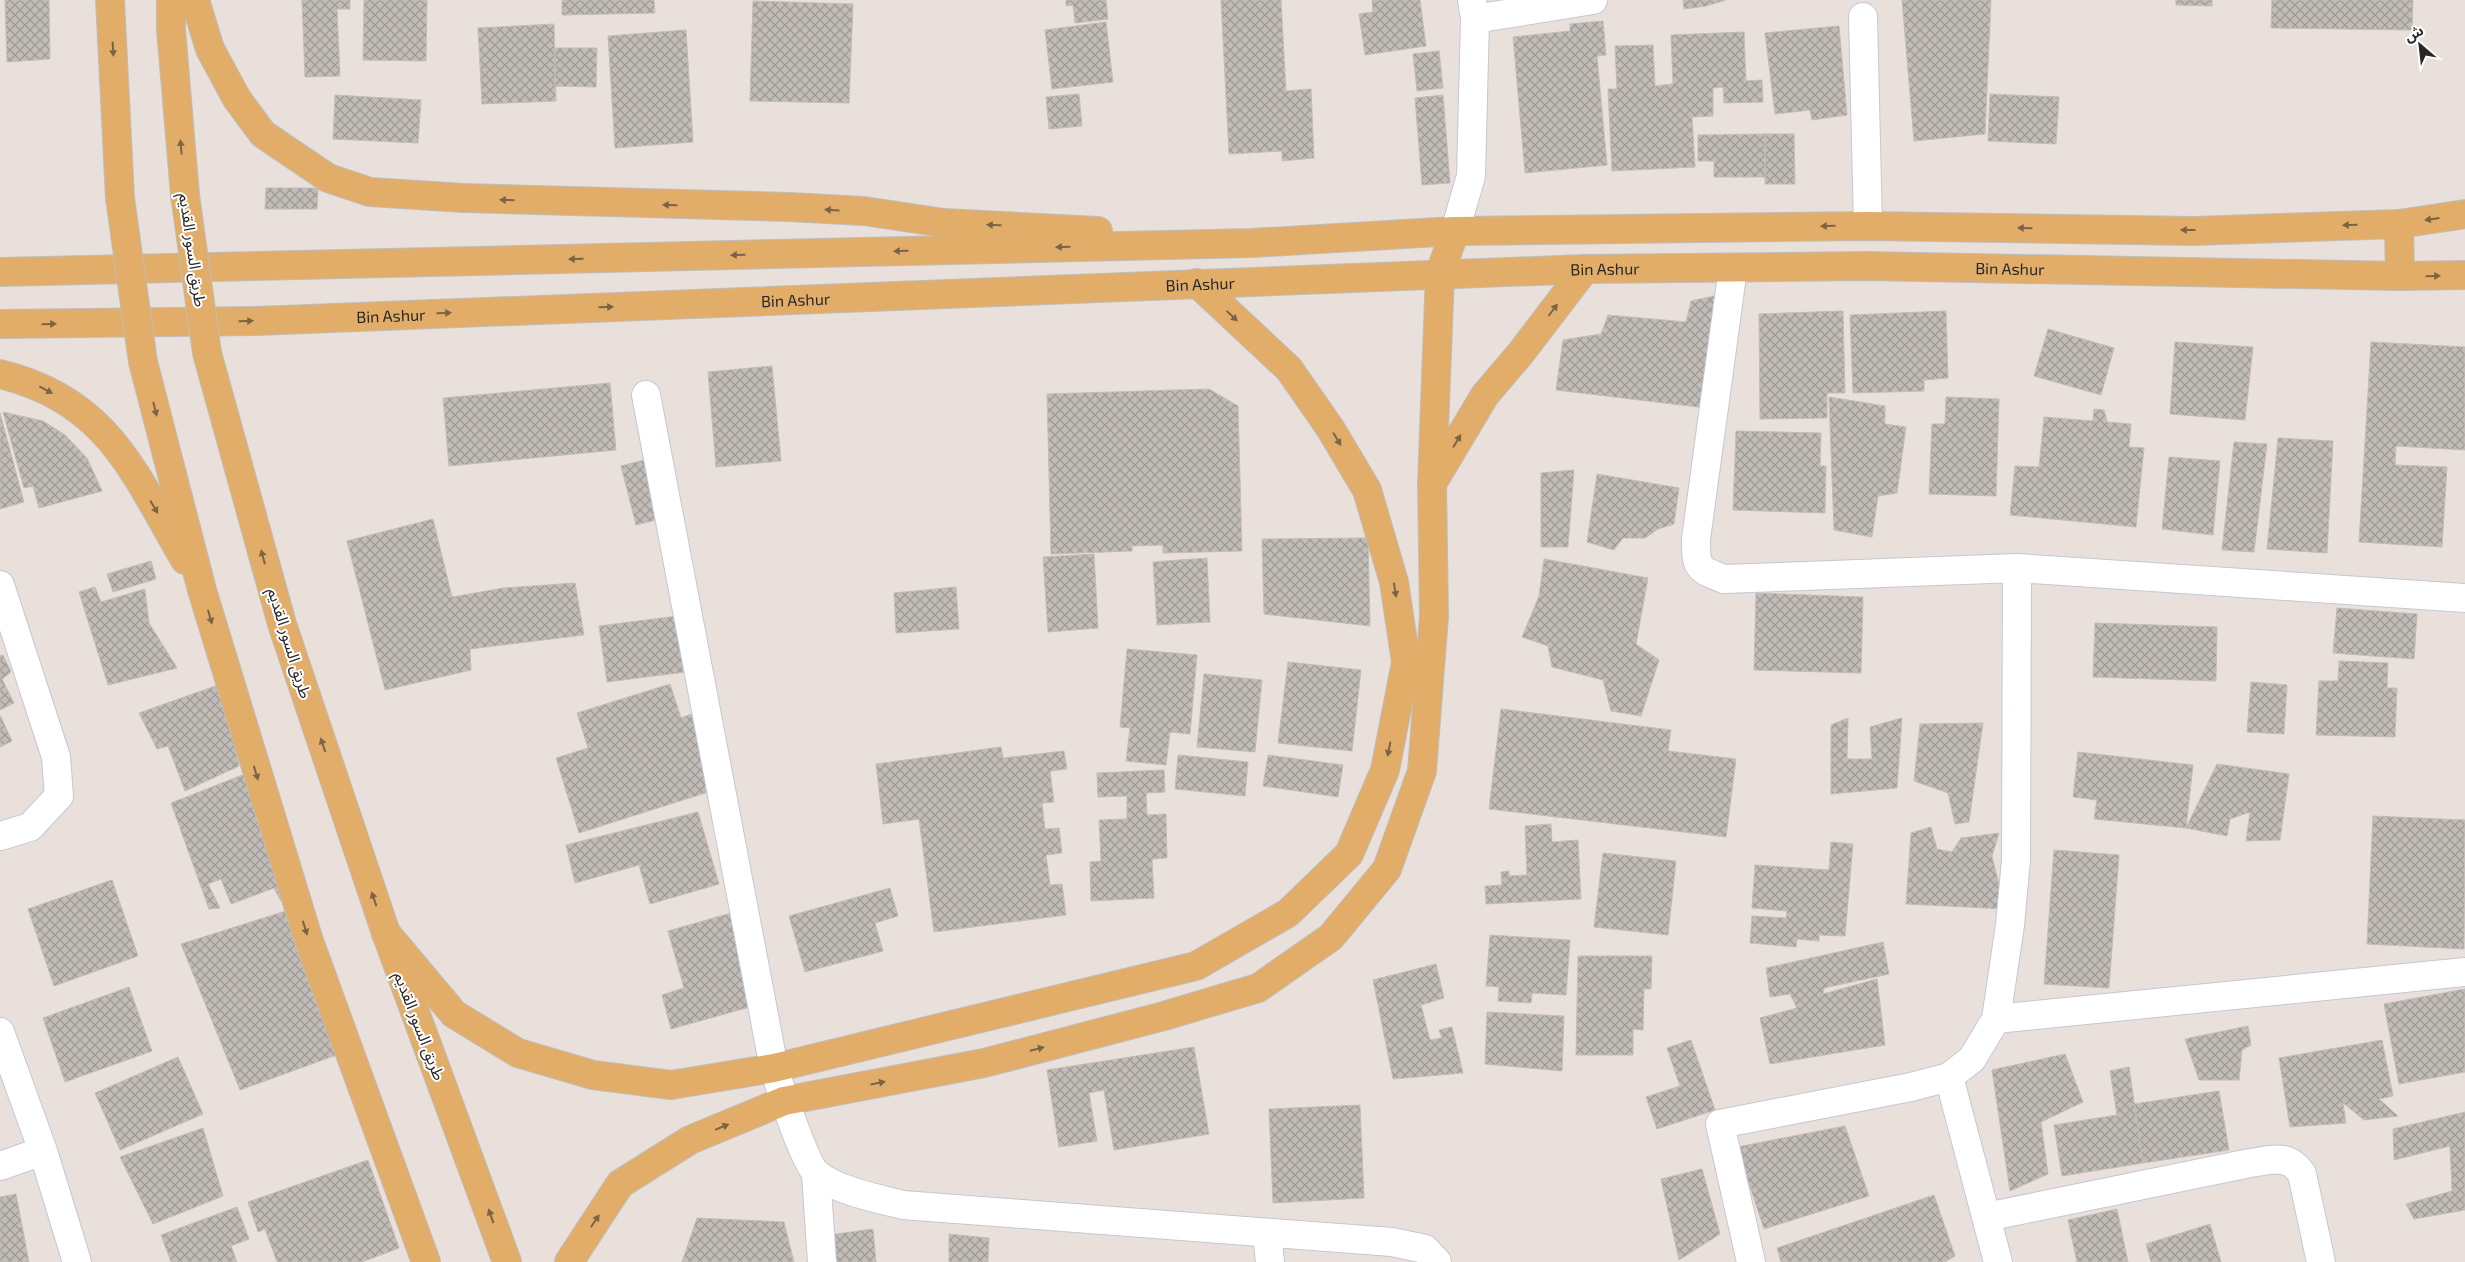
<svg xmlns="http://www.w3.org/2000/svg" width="2465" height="1262" viewBox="0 0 2465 1262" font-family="'Exo 2','Noto Sans Arabic',sans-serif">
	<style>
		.building { fill: url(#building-cross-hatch); stroke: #c4bcb5 }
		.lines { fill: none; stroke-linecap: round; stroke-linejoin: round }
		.minor-casing { stroke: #c3c8d1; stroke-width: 30 }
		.primary-casing { stroke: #bebebe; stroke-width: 30 }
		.minor { stroke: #fff; stroke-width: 28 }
		.primary { stroke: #e1ad68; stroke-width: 28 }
		.primary-bridge-casing { stroke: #bebebe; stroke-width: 30; stroke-linecap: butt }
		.primary-bridge { stroke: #e1ad68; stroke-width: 28 }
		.oneway { fill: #7b6445 }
		.labels { text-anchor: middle; stroke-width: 4; stroke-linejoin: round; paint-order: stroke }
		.street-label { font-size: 16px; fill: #282828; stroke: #fff }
	</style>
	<defs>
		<pattern id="building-cross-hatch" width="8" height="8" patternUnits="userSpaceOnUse" patternTransform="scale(1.25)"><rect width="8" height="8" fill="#c1bcb7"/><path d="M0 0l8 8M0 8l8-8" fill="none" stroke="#9d9995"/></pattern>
	</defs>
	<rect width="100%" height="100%" fill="#e9e0db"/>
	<path class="building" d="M 5,0 L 49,0 L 50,59 L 7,62 Z
		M 302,0 L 350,0 L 350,9 L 337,9 L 340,76 L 305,77 Z
		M 364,0 L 427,0 L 426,61 L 363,60 Z
		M 562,0 L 654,0 L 655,13 L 562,15 Z
		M 1066,0 L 1106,0 L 1108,19 L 1075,23 L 1073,5 L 1066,6 Z
		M 1221,0 L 1281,0 L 1286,91 L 1311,89 L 1314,158 L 1282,161 L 1282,151 L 1229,154 Z
		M 1372,0 L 1420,0 L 1426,46 L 1365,55 L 1359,14 L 1373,12 Z
		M 1683,0 L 1726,0 L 1706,6 L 1684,9 Z
		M 1902,0 L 1991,0 L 1985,134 L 1914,141 Z
		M 2176,0 L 2212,0 L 2212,6 L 2176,5 Z
		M 2272,0 L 2413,0 L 2412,30 L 2271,28 Z
		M 753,1 L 853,4 L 849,103 L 750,101 Z
		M 1603,21 L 1606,55 L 1597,56 L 1607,165 L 1525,173 L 1513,37 L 1570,31 L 1570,24 Z
		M 1106,22 L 1113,82 L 1052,89 L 1045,30 Z
		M 554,24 L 556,101 L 482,104 L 478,28 Z
		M 1839,26 L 1847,115 L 1812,120 L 1810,110 L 1775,114 L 1765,33 Z
		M 686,30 L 693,142 L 615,148 L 608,36 Z
		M 1744,32 L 1746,81 L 1762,80 L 1763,102 L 1724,103 L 1723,87 L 1713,88 L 1713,116 L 1692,117 L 1695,167 L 1612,171 L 1608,89 L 1617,89 L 1615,46 L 1653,45 L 1655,86 L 1673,84 L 1671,35 Z
		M 555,48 L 597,48 L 596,87 L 555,86 Z
		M 1439,51 L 1443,88 L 1417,91 L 1413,54 Z
		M 1079,94 L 1082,126 L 1049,129 L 1046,97 Z
		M 1990,94 L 2059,97 L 2056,144 L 1988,141 Z
		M 335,95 L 421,100 L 418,143 L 333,139 Z
		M 1443,95 L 1450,183 L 1422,185 L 1415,98 Z
		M 1765,134 L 1794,134 L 1795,184 L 1765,184 Z
		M 1765,134 L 1765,177 L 1714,177 L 1714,161 L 1698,161 L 1698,135 Z
		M 266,188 L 318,188 L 317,209 L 265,209 Z
		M 1723,294 L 1706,408 L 1556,390 L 1563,340 L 1601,334 L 1608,315 L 1686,322 L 1691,301 Z
		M 1843,311 L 1845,393 L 1827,393 L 1827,418 L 1760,419 L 1759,314 Z
		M 1946,311 L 1948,378 L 1924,380 L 1924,391 L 1853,393 L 1850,315 Z
		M 2048,329 L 2114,348 L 2101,395 L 2034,376 Z
		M 2175,342 L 2253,347 L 2245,420 L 2170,414 Z
		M 2371,342 L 2465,347 L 2465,450 L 2396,446 L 2395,465 L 2447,467 L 2442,547 L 2359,542 Z
		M 772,366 L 781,461 L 716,467 L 708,372 Z
		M 610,383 L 616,450 L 449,466 L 443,398 Z
		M 1209,389 L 1238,406 L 1242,551 L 1163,553 L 1163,545 L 1132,546 L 1132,551 L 1051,554 L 1047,394 Z
		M 1829,397 L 1885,406 L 1885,424 L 1906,427 L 1897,493 L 1878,496 L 1872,537 L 1834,530 Z
		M 1946,397 L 1999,399 L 1996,496 L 1929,494 L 1932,424 L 1945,424 Z
		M 2094,409 L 2104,410 L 2107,422 L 2131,424 L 2129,447 L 2144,448 L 2136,527 L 2010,515 L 2015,466 L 2039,467 L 2044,417 L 2093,421 Z
		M 3,412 L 43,421 L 65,435 L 87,458 L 102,491 L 39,508 L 33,486 L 24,488 Z
		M 0,413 L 24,502 L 0,509 Z
		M 1736,431 L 1821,433 L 1820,466 L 1826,466 L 1825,513 L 1733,510 Z
		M 2278,438 L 2333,441 L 2327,553 L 2267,549 Z
		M 2234,442 L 2267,444 L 2254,552 L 2222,550 Z
		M 2169,457 L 2220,461 L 2213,535 L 2162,529 Z
		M 652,458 L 667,517 L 636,525 L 621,466 Z
		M 1574,470 L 1568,547 L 1541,547 L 1541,473 Z
		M 1597,474 L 1679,488 L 1674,524 L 1658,529 L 1645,538 L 1623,538 L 1614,550 L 1587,542 Z
		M 433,519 L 452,597 L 504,588 L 575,583 L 584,635 L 470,649 L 471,670 L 385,690 L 347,541 Z
		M 1368,538 L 1370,626 L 1264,614 L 1262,539 Z
		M 1094,554 L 1098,628 L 1048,632 L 1043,557 Z
		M 1207,558 L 1210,622 L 1157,625 L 1153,562 Z
		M 1544,559 L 1648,578 L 1636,644 L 1659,660 L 1641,716 L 1611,711 L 1603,680 L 1552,667 L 1548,646 L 1522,637 L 1539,596 Z
		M 151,561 L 156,579 L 113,592 L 107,574 Z
		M 95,587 L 101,602 L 145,589 L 149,623 L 177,668 L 108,685 L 79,592 Z
		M 956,587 L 959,629 L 896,633 L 894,593 Z
		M 1756,593 L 1863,597 L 1861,673 L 1754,670 Z
		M 2337,608 L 2417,614 L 2414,659 L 2333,653 Z
		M 685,615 L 693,671 L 607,682 L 599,626 Z
		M 2095,623 L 2217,627 L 2216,681 L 2093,677 Z
		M 1127,649 L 1197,655 L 1190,734 L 1170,732 L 1166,765 L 1126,761 L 1130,728 L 1120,727 Z
		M 3,655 L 11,672 L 2,679 L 14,703 L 0,710 L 0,656 Z
		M 2339,661 L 2388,663 L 2387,688 L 2397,688 L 2395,737 L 2316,735 L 2319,681 L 2338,681 Z
		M 1288,662 L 1361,670 L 1352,751 L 1278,743 Z
		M 1204,674 L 1262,680 L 1255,752 L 1197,747 Z
		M 2251,682 L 2287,685 L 2284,734 L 2247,732 Z
		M 221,684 L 239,766 L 185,791 L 168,746 L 157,749 L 139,713 Z
		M 670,684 L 681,718 L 697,712 L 721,788 L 579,833 L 556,758 L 588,748 L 577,713 Z
		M 1501,709 L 1671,730 L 1668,751 L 1736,759 L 1726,837 L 1489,809 Z
		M 0,715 L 12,741 L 0,747 Z
		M 1848,718 L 1847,759 L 1872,759 L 1870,727 L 1902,718 L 1897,788 L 1831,794 L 1831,725 Z
		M 1983,723 L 1969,822 L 1955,824 L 1948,793 L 1914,781 L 1920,724 Z
		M 1001,747 L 1003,758 L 1064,751 L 1067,769 L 1050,771 L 1054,802 L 1042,803 L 1045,829 L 1059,828 L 1062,853 L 1046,855 L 1050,885 L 1062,884 L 1066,915 L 934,932 L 919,819 L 883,824 L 876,764 Z
		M 2078,752 L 2193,765 L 2186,828 L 2094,819 L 2097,800 L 2073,797 Z
		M 1178,755 L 1248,762 L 1245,796 L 1175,789 Z
		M 1268,755 L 1343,765 L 1338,797 L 1263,786 Z
		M 2217,764 L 2289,774 L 2280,840 L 2246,841 L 2250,812 L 2230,819 L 2227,836 L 2186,828 Z
		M 1164,770 L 1165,792 L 1146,793 L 1147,815 L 1166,814 L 1167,858 L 1152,859 L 1154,898 L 1091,901 L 1090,862 L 1101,861 L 1099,820 L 1127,819 L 1127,796 L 1098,797 L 1097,773 Z
		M 245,774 L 289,898 L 281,901 L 274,888 L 231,904 L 221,879 L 208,884 L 220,908 L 209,909 L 171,803 Z
		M 698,812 L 719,884 L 650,904 L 639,865 L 575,883 L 566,845 Z
		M 2373,816 L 2465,820 L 2464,949 L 2367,944 Z
		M 1551,824 L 1552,842 L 1578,840 L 1581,899 L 1486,904 L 1485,886 L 1502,885 L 1501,872 L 1509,871 L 1509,876 L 1527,875 L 1525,826 Z
		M 1931,827 L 1937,849 L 1952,852 L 1961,838 L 1999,833 L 1992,856 L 2005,909 L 1906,904 L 1911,833 Z
		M 1831,842 L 1853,844 L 1845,936 L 1819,935 L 1819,941 L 1797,939 L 1796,947 L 1750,943 L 1752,916 L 1786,918 L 1787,911 L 1752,908 L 1755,865 L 1829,870 Z
		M 2054,850 L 2119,855 L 2109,988 L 2044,984 Z
		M 1603,853 L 1676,861 L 1668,935 L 1594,927 Z
		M 112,880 L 138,956 L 54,986 L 28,909 Z
		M 890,888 L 898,916 L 875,923 L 883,951 L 805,972 L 789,916 Z
		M 289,910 L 342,1053 L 240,1090 L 181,944 Z
		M 731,913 L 757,1005 L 671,1029 L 662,995 L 684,988 L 668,931 Z
		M 1490,935 L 1570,940 L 1566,995 L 1532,993 L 1531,1003 L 1498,1001 L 1499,987 L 1486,986 Z
		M 1883,942 L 1889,974 L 1824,988 L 1823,994 L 1877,979 L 1885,1045 L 1770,1064 L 1760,1018 L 1797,1008 L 1790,994 L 1770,997 L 1766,968 Z
		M 1578,956 L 1652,956 L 1651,989 L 1644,989 L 1643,1030 L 1633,1029 L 1633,1055 L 1576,1055 Z
		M 1436,964 L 1444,998 L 1421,1005 L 1430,1040 L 1442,1038 L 1439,1030 L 1452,1027 L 1463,1073 L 1393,1079 L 1373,980 Z
		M 129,987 L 152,1051 L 65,1082 L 43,1018 Z
		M 2465,989 L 2465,1072 L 2399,1084 L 2384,1004 Z
		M 1487,1012 L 1564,1016 L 1562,1071 L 1485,1064 Z
		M 2248,1026 L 2251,1045 L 2242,1050 L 2239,1080 L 2199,1080 L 2185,1039 Z
		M 1691,1040 L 1715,1110 L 1657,1129 L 1646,1097 L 1680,1086 L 1667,1048 Z
		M 2382,1040 L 2393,1096 L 2379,1099 L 2398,1116 L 2364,1120 L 2343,1103 L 2346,1123 L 2290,1127 L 2279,1058 Z
		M 1194,1047 L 1209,1134 L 1114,1150 L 1104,1090 L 1089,1093 L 1097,1141 L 1059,1147 L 1047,1070 Z
		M 2065,1054 L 2083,1102 L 2041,1122 L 2048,1174 L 2010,1191 L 1992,1070 Z
		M 178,1057 L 203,1114 L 120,1150 L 95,1093 Z
		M 2129,1067 L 2143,1163 L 2062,1176 L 2054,1125 L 2117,1115 L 2110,1071 Z
		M 2219,1091 L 2229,1150 L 2143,1163 L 2134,1104 Z
		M 1360,1105 L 1364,1198 L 1273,1203 L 1269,1109 Z
		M 2465,1112 L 2465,1210 L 2414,1219 L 2406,1204 L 2452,1191 L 2450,1146 L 2394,1160 L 2393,1129 Z
		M 1845,1126 L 1869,1196 L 1764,1229 L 1737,1147 Z
		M 203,1128 L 223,1196 L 153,1224 L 120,1157 Z
		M 368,1160 L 399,1248 L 362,1262 L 277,1262 L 265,1229 L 258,1232 L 248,1202 Z
		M 1702,1169 L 1720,1234 L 1679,1260 L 1661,1179 Z
		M 16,1194 L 29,1262 L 0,1262 L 0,1197 Z
		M 1934,1195 L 1955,1256 L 1945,1262 L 1781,1262 L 1777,1248 Z
		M 237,1207 L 249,1239 L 231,1246 L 237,1262 L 171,1262 L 161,1235 Z
		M 2117,1209 L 2128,1262 L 2077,1262 L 2068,1220 Z
		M 697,1218 L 784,1222 L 794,1262 L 682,1262 Z
		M 2210,1224 L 2221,1262 L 2151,1262 L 2146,1244 Z
		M 873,1229 L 876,1262 L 833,1262 L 829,1235 Z
		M 949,1234 L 989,1238 L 988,1262 L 949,1262 Z"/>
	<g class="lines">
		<g class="minor-casing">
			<path id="minor" d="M 1863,17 L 1868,226
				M 1475,19 L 1593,0
				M 1455,231 L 1471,176 L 1475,19 L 1472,0
				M 1733,268 L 1696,539 C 1696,568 1697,569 1724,579 L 2017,568 L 2016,860 L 2010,925 L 1996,1019 L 1972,1059 L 1949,1077
				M 646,395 L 774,1068 C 780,1087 805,1164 817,1174 C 835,1190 879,1199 903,1205 L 1392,1242 L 1425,1249 L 1437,1262
				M 2017,568 L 2465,598
				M 0,585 L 56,757 L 59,796 L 30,827 L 0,836
				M 1996,1019 L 2465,972
				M 0,1032 L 43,1151 L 77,1262
				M 0,1166 L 43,1151
				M 816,1174 L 822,1262
				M 1986,1217 L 2250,1163 C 2272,1160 2288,1153 2302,1174 L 2321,1262
				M 1267,1233 L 1270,1262
				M 1751,1262 L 1720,1124 L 1911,1087 L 1949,1077 L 1998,1262"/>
		</g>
		<g class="primary-casing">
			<g id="primary">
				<path d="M 110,0 L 120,198"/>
				<path d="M 171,0 L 171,29 L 185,195"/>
				<path d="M 195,0 L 210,49 L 237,99 L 263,134 L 328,178 L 370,192 L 464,198 L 789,207 L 864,211 L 944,223 L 1098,231"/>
				<path d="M 2399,224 L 2400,276"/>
				<path d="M 0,272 L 1252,243 L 1455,231 L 1868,226 L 2194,231 L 2399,224 L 2465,214"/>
				<path id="s1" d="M 0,324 L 257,321 L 1585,269 L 1867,266 L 2400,276 L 2465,275"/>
				<path d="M 207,353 L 282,624 L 386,933 L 507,1262"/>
				<path d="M 143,362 L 202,590 L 309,941 L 426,1262"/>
				<path d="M 0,374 C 108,400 134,473 185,560"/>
				<path d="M 1433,482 L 1485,395 L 1520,354 L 1585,269"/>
				<path d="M 386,933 L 454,1014 L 518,1053 L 593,1075 L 671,1085 L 774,1068 L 1196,966 L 1288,913 L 1349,854 L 1385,770 L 1406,662 L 1394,582 L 1367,490 L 1330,428 L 1289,369 L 1197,283"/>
				<path d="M 569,1262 L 620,1184 L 690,1140 L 784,1101 L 984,1063 L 1164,1016 L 1258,988 L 1331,937 L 1387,869 L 1422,771 L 1434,616 L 1432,483 L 1440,273 L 1455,231"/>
			</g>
		</g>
		<use href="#minor" class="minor"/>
		<use href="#primary" class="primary"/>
		<g class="primary-bridge-casing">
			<path id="primary-bridge" d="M 185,195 L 207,353
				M 120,198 L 143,362"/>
		</g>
		<use href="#primary-bridge" class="primary-bridge"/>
	</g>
	<defs><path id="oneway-solid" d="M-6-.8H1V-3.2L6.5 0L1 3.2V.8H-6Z" transform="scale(1.25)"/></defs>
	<g class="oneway">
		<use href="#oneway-solid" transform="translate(113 49) rotate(87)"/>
		<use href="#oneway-solid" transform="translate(181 147) rotate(-95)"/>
		<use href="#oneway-solid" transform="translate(507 200) rotate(-178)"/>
		<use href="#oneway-solid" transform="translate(670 205) rotate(-179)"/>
		<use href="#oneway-solid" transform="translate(832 210) rotate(-177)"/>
		<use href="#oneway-solid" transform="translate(2432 219) rotate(172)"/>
		<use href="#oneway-solid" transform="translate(994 225) rotate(-178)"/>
		<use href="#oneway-solid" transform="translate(2350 225) rotate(178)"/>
		<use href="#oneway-solid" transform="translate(1828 226) rotate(179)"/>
		<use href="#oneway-solid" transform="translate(2025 228) rotate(-179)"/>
		<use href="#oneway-solid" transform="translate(2188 230) rotate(-180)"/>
		<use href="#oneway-solid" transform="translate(1063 247) rotate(179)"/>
		<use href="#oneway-solid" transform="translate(901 251) rotate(179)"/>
		<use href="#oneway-solid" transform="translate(738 255) rotate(179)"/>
		<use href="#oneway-solid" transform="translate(576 259) rotate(179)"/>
		<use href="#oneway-solid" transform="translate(2433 276) rotate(-1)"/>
		<use href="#oneway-solid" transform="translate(606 307) rotate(-2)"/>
		<use href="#oneway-solid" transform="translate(1553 310) rotate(-53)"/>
		<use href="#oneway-solid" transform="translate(444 313) rotate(-2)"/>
		<use href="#oneway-solid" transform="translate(1232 316) rotate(43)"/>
		<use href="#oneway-solid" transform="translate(246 321) rotate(-1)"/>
		<use href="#oneway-solid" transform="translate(49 324) rotate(-1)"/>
		<use href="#oneway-solid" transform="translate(46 390) rotate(28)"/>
		<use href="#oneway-solid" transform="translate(155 409) rotate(76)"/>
		<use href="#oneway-solid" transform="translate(1337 439) rotate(59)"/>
		<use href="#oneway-solid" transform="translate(1457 441) rotate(-59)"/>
		<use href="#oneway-solid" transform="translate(154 507) rotate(60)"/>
		<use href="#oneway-solid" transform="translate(263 557) rotate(-105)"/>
		<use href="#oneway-solid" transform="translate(1395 590) rotate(81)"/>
		<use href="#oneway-solid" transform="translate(210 617) rotate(74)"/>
		<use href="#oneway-solid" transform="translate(323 745) rotate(-109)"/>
		<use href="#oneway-solid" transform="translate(1389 749) rotate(101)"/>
		<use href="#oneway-solid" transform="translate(256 773) rotate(73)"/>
		<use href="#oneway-solid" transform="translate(374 899) rotate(-109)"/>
		<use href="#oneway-solid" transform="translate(305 928) rotate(73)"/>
		<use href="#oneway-solid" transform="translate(1037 1049) rotate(-14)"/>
		<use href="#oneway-solid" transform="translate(878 1083) rotate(-11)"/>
		<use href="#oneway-solid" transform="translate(722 1127) rotate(-22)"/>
		<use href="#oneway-solid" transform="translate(491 1216) rotate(-109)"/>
		<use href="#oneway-solid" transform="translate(595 1221) rotate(-56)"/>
	</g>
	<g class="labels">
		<g class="street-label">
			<text transform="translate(193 250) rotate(82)" y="6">طريق السور القديم</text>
			<text dy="6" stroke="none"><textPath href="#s1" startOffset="1606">Bin Ashur</textPath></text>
			<text dy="6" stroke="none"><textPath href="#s1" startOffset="2011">Bin Ashur</textPath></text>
			<text dy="6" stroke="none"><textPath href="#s1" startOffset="1201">Bin Ashur</textPath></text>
			<text dy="6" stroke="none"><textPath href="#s1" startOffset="796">Bin Ashur</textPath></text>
			<text dy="6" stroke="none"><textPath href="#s1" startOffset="391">Bin Ashur</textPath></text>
			<text transform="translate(290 643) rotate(73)" y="6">طريق السور القديم</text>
			<text transform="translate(420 1026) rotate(69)" y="6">طريق السور القديم</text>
		</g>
	</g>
	<g transform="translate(2420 45) rotate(332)" stroke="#ffffff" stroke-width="4" paint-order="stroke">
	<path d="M0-4L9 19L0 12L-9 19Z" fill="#282828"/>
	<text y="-8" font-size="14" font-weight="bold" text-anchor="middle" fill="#282828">ش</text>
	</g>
</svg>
